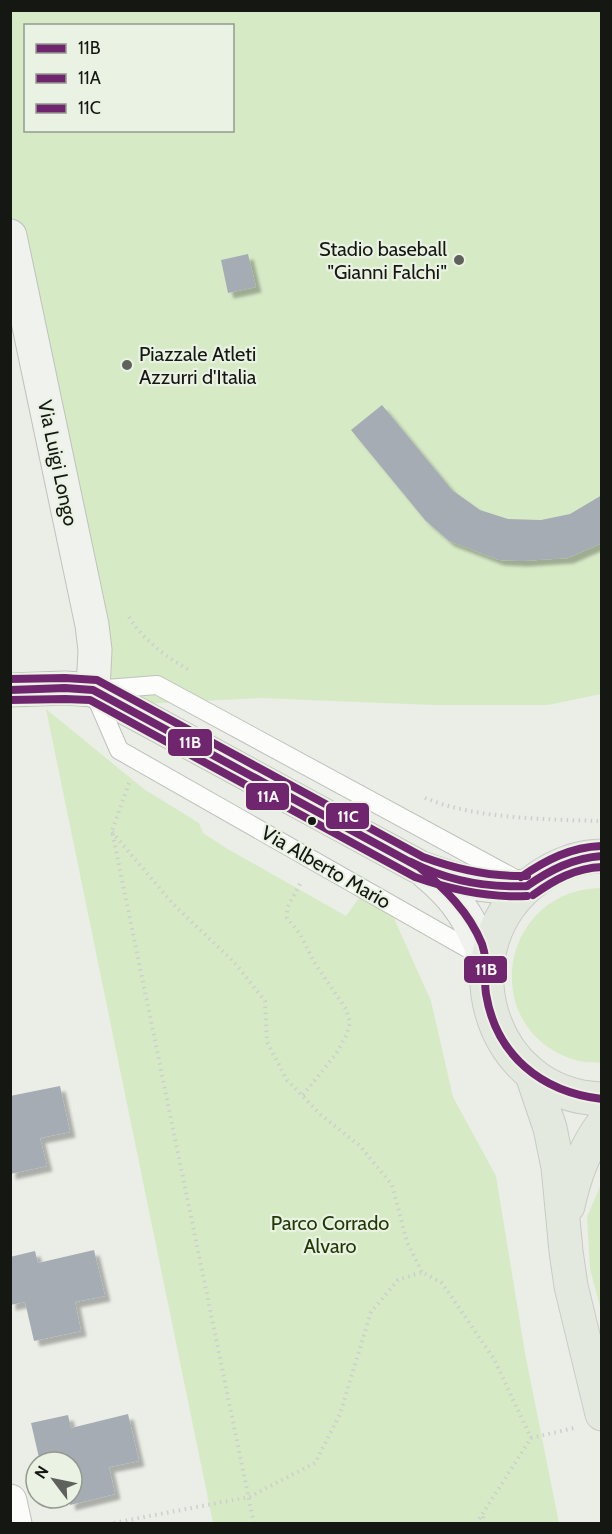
<svg xmlns="http://www.w3.org/2000/svg" width="612" height="1534" viewBox="0 0 612 1534" font-family="Cabin,sans-serif">
	<style>
		.green { fill: #d7eac6; fill-rule: evenodd }
		.building { fill: #a6acb4; filter: url(#shadow) }
		.lines { fill: none; stroke-linecap: round; stroke-linejoin: round }
		.lane-casing { stroke: #bfc2bc; stroke-width: 20 }
		.street-casing { stroke: #bfc2bc; stroke-width: 35 }
		.secondary-casing { stroke: #bfc2bc; stroke-width: 35 }
		.primary-casing { stroke: #c9cac7; stroke-width: 35 }
		.path { stroke: #cdcfcc; stroke-width: 4; stroke-dasharray: 1.5 4.5; stroke-linecap: butt }
		.lane { stroke: #fcfcfb; stroke-width: 18 }
		.street { stroke: #fcfcfb; stroke-width: 33 }
		.secondary { stroke: #f0f2ee; stroke-width: 33 }
		.primary { stroke: #e4e9e0; stroke-width: 33 }
		.bus-1-casing { stroke: #eaf2e3; stroke-width: 12 }
		.bus-2-casing { stroke: #eaf2e3; stroke-width: 12 }
		.bus-3-casing { stroke: #eaf2e3; stroke-width: 12 }
		.bus-1 { stroke: #70266f; stroke-width: 8 }
		.bus-2 { stroke: #70266f; stroke-width: 8 }
		.bus-3 { stroke: #70266f; stroke-width: 8 }
		.poi-dot { fill: #5f625c; stroke: #eaf2e3; stroke-width: 2 }
		.bus-dot { fill: #141712; stroke: #eaf2e3; stroke-width: 2 }
		.labels { text-anchor: middle; stroke-width: 4.5; stroke-linejoin: round; paint-order: stroke }
		.poi-label { font-size: 20px; fill: #141712; stroke: #eaf2e3; text-anchor: end }
		.street-label { font-size: 20px; fill: #141712; stroke: #eaf2e3 }
		.park-label { font-size: 20px; fill: #223905; stroke: #eaf2e3 }
		.line-badge { stroke: #eaf2e3; stroke-width: 2 }
		.badge-label { font-size: 16px; text-anchor: middle; font-weight: bold; fill: #fff }
	</style>
	<defs>
		<filter id="shadow"><feDropShadow dx="5.5" dy="5.5" stdDeviation="1.5" flood-color="#0004"/></filter>
	</defs>
	<rect width="100%" height="100%" fill="#eaeee6"/>
	<path class="green" d="M 10,11 L 601,11 L 601,694 L 548,705 L 432,705 L 260,698 L 100,706 L 11,278 ZM 26,26 L 232,26 L 232,130 L 26,130 Z
		M 46,709 L 144,789 L 199,823 L 203,833 L 226,848 L 346,916 L 359,898 L 393,916 L 431,1001 L 453,1097 L 496,1176 L 525,1353 L 559,1523 L 213,1523 Z
		M 601,888 L 601,1063 C 594,1062 586,1063 579,1061 C 477,1034 497,890 601,888 Z
		M 601,1184 L 602,1185 L 601,1310 L 590,1269 L 587,1217 Z"/>
	<path class="building" d="M 248,254 L 256,287 L 228,293 L 221,260 Z
		M 382,405 L 452,490 L 480,510 L 508,519 L 541,520 L 570,514 L 602,495 L 602,543 L 568,558 L 522,561 L 499,560 L 449,541 L 425,520 L 351,430 Z
		M 60,1086 L 70,1132 L 40,1138 L 47,1166 L 10,1174 L 10,1096 Z
		M 94,1250 L 105,1296 L 75,1302 L 81,1331 L 34,1341 L 25,1302 L 10,1305 L 10,1257 L 35,1251 L 38,1263 Z
		M 128,1414 L 139,1461 L 109,1467 L 115,1494 L 70,1505 L 69,1498 L 72,1498 L 72,1462 L 40,1462 L 31,1423 L 68,1415 L 71,1428 Z"/>
	<g class="lines">
		<g class="lane-casing">
			<path id="lane" d="M 483,957 L 119,750 L 93,690 L 157,685 L 519,881"/>
		</g>
		<g class="street-casing">
			<path id="street" d="M 10,690 L 65,688 L 93,690
				M 10,1501 L 15,1524"/>
		</g>
		<g class="secondary-casing">
			<path id="secondary" d="M 10,236 L 92,625 L 95,650 L 93,690 L 419,867 C 456,881 486,889 527,886
				M 427,873 C 460,900 470,921 487,959"/>
		</g>
		<g class="primary-casing">
			<path id="primary" d="M 602,856 C 579,856 556,865 538,878 C 445,944 486,1096 602,1099
				M 532,1075 L 550,1128 L 558,1167 L 566,1251 L 571,1286 L 602,1414
				M 568,1206 C 574,1178 584,1149 602,1125"/>
		</g>
		<path class="path" d="M 129,617 C 144,641 165,656 189,670
			M 129,783 L 112,831 L 254,1524
			M 425,798 C 476,819 543,819 598,821
			M 112,832 L 173,904 L 234,962 L 265,1001 L 267,1042 L 287,1080 L 321,1115 L 360,1146 L 392,1185 L 407,1242 L 422,1272
			M 300,884 L 287,908 L 287,918 L 300,934 L 314,962 L 346,1009 L 350,1022 L 347,1034 L 336,1054 L 302,1096
			M 108,1524 L 249,1497 L 315,1463 L 340,1414 L 371,1312 L 398,1280 L 422,1272 L 442,1283 L 494,1359 L 531,1438
			M 476,1524 L 531,1438 L 574,1428
			M 482,1524 L 484,1514"/>
		<use href="#lane" class="lane"/>
		<use href="#street" class="street"/>
		<use href="#secondary" class="secondary"/>
		<use href="#primary" class="primary"/>
		<g class="bus-1-casing">
			<path id="bus-1" d="M 10,690 L 65,688 L 93,690 L 419,867 C 445,889 469,912 482,944 C 489,965 483,975 486,994 C 496,1055 541,1092 602,1099
				M 411,862 C 448,881 485,888 527,886
				M 527,886 C 550,870 573,858 602,856"/>
		</g>
		<g class="bus-2-casing">
			<path id="bus-2" d="M 10,700 L 65,699 L 90,700 L 415,877 C 452,890 488,898 527,896
				M 533,895 C 554,880 575,868 602,867"/>
		</g>
		<g class="bus-3-casing">
			<path id="bus-3" d="M 10,679 L 65,678 L 97,680 L 423,857 C 458,870 490,877 527,876
				M 521,877 C 546,860 571,847 601,846"/>
		</g>
		<use href="#bus-1" class="bus-1"/>
		<use href="#bus-2" class="bus-2"/>
		<use href="#bus-3" class="bus-3"/>
	</g>
	<g class="poi-dot">
		<circle cx="459" cy="260" r="6"/>
		<circle cx="127" cy="365" r="6"/>
	</g>
	<circle class="bus-dot" cx="312" cy="821" r="5"/>
	<g class="labels">
		<g class="poi-label">
			<text x="447" y="256">Stadio baseball<tspan x="447" dy="23">"Gianni Falchi"</tspan></text>
			<text x="139" y="361" text-anchor="start">Piazzale Atleti<tspan x="139" dy="23">Azzurri d'Italia</tspan></text>
		</g>
		<g class="street-label">
			<text transform="translate(58 463) rotate(78)" y="7">Via Luigi Longo</text>
			<text transform="translate(326 867) rotate(30)" y="7">Via Alberto Mario</text>
		</g>
		<g class="park-label">
			<text x="330" y="1230">Parco Corrado<tspan x="330" dy="23">Alvaro</tspan></text>
		</g>
	</g>
	<g class="line-badge">
		<rect x="167" y="728" width="46" height="29" rx="6" fill="#70266f"/>
		<rect x="245" y="782" width="45" height="29" rx="6" fill="#70266f"/>
		<rect x="325" y="802" width="45" height="28" rx="6" fill="#70266f"/>
		<rect x="463" y="955" width="45" height="29" rx="6" fill="#70266f"/>
	</g>
	<g class="badge-label">
		<text x="190" y="748">11B</text>
		<text x="268" y="802">11A</text>
		<text x="348" y="822">11C</text>
		<text x="486" y="975">11B</text>
	</g>
	<rect width="612" height="1534" fill="none" stroke="#141712" stroke-width="24"/>
	<rect x="24" y="24" width="210" height="108" fill="#eaf2e3" stroke="#949a8f" stroke-width="1.5"/>
	<rect x="36" y="44" width="30" height="9" fill="#70266f" stroke="#949a8f" stroke-width="1.5"/>
	<text x="78" y="54" font-size="18" fill="#141712">11B</text>
	<rect x="36" y="74" width="30" height="9" fill="#70266f" stroke="#949a8f" stroke-width="1.5"/>
	<text x="78" y="84" font-size="18" fill="#141712">11A</text>
	<rect x="36" y="104" width="30" height="9" fill="#70266f" stroke="#949a8f" stroke-width="1.5"/>
	<text x="78" y="114" font-size="18" fill="#141712">11C</text>
	<g transform="translate(54 1480) rotate(302)"><circle r="28" fill="#eaf2e3" stroke="#949a8f" stroke-width="1.5"/>
	<path d="M0-4.5L10 22L0 15L-10 22Z" fill="#5f625c"/>
	<text y="-9" font-size="16" font-weight="bold" text-anchor="middle" fill="#141712">N</text>
	</g>
</svg>
